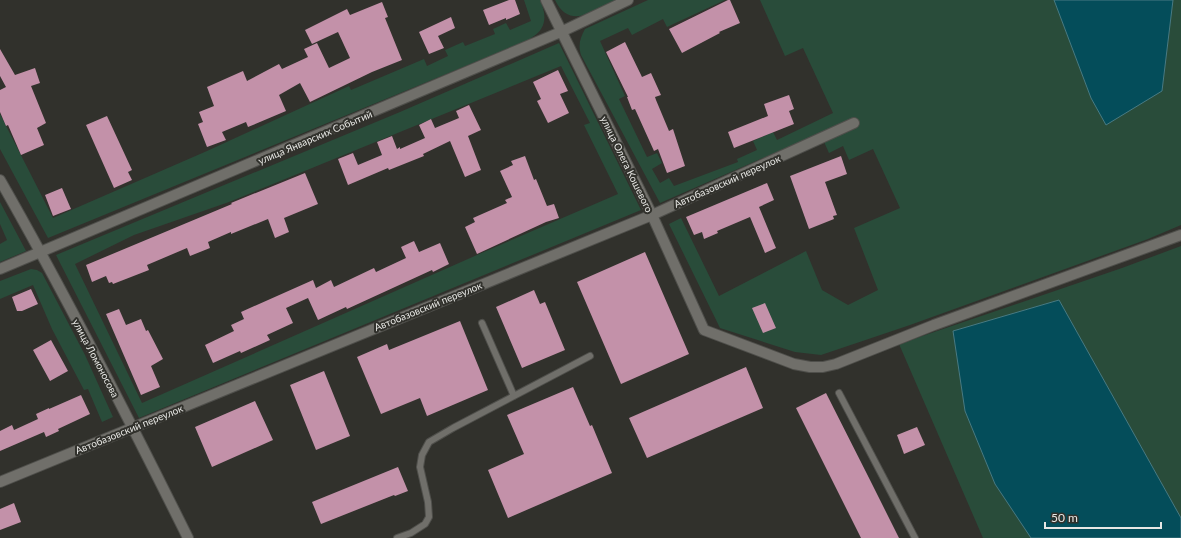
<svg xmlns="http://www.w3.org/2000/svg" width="1181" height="538" viewBox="0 0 1181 538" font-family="Lato,sans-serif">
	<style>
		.green { fill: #294c3a; fill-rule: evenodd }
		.water { fill: #044d5a; stroke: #487b83 }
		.building { fill: #c391a9 }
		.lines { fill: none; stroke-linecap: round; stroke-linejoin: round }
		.lane-casing { stroke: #4f4f4b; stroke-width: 8 }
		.street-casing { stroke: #4f4f4b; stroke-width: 12 }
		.lane { stroke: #706f6a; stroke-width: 6 }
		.street { stroke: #706f6a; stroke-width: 10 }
		.labels { text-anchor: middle; stroke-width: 4; stroke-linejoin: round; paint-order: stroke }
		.street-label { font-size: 10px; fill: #e7e7e4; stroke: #31312c }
	</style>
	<rect width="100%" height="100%" fill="#31312c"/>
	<path class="green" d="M 524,0 L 540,0 C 544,9 547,20 541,29 C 539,33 532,37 529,40 L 48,238 L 0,149 L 0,114 L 53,218 L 207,151 L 349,86 L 351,90 L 424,59 L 427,66 L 448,56 L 445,50 L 463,42 L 465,46 L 495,34 L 493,29 L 506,23 L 510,30 L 531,21 Z
		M 555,0 L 618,0 C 595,10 570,31 555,0 Z
		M 648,0 L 725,0 L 667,27 L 663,19 L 632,35 L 628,28 L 600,41 L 625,96 L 619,99 L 647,157 L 657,153 L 662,163 L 652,169 L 660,183 L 669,178 L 674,186 L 738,162 L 737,159 L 757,150 L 753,141 L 773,132 L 777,140 L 833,113 L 803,48 L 785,56 L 760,0 L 1054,0 L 1091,98 L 1162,91 L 1173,0 L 1181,0 L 1181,225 L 1148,239 L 910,325 L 821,355 L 795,352 L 720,328 L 669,224 L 681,218 L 719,296 L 806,251 L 822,290 L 848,305 L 878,290 L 854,228 L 900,208 L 873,149 L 849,160 L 843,146 L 829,153 L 820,133 L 660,203 L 581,55 C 578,45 580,38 585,29 Z
		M 559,43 L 641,210 L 139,418 L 56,255 L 400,112 ZM 561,66 L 590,123 L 584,125 L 618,194 L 477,255 L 142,403 L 75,264 L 134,235 L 229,202 Z
		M 0,202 L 26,251 L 0,262 L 0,244 L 7,240 L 0,224 Z
		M 1181,246 L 1181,518 L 1059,300 L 953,331 L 965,411 L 995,484 L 1031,538 L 983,538 L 899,344 L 1122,268 Z
		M 31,269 L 37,270 L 42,273 L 85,355 L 113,417 L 102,422 L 88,389 L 84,390 L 52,329 L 33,285 L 0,299 L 0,281 Z"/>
	<path class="water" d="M 1054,0 L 1173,0 L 1162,91 L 1106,125 L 1091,98 Z
		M 1059,300 L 1181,518 L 1181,538 L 1031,538 L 995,484 L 965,411 L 953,331 Z"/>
	<path class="building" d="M 509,0 L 515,0 L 520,14 L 506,20 L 506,18 L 489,25 L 483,10 Z
		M 728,0 L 730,0 L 740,23 L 719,32 L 720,33 L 682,53 L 669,29 Z
		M 382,2 L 388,17 L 385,18 L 402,60 L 372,72 L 310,102 L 300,83 L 279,95 L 286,111 L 248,127 L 246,122 L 222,132 L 226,140 L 207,147 L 198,124 L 203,122 L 199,112 L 214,106 L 207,87 L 243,71 L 247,81 L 279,64 L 282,69 L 308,57 L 304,49 L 317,43 L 329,68 L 350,58 L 338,32 L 312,44 L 305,30 L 347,9 L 350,15 Z
		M 451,17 L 455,28 L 438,36 L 444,48 L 429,54 L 419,32 Z
		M 625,42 L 642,77 L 651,73 L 661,95 L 655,97 L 656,100 L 669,131 L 673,129 L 685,166 L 667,173 L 658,149 L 654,151 L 635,109 L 632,110 L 627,97 L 628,97 L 606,52 Z
		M 0,49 L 15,75 L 35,68 L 40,83 L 31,86 L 46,123 L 37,128 L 44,145 L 21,155 L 8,125 L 6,126 L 0,112 L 0,90 L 6,87 L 0,76 Z
		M 558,70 L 568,91 L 560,94 L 569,113 L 548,123 L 537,101 L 541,99 L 533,82 Z
		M 789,95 L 794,109 L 789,111 L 794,124 L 734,148 L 728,132 L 768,116 L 764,104 Z
		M 469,105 L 481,130 L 468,136 L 481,170 L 465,177 L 450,141 L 423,154 L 424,156 L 389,170 L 388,168 L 348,185 L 338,159 L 353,153 L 358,165 L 382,155 L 377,142 L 392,136 L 397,149 L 400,147 L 400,149 L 425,138 L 419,125 L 431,119 L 435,128 L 459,118 L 456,111 Z
		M 107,116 L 132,170 L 128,172 L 132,180 L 114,188 L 86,125 Z
		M 525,156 L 534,180 L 536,179 L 547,206 L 554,204 L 559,218 L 546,222 L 477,254 L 465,227 L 475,222 L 473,218 L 507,203 L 505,200 L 512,197 L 500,171 L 513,165 L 511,161 Z
		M 841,156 L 847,174 L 825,182 L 837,215 L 833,216 L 834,219 L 809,229 L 790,176 Z
		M 305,173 L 318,204 L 284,218 L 289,232 L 275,238 L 268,219 L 231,234 L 231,232 L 208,242 L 210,248 L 190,256 L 187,248 L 147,265 L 149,270 L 113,284 L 112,282 L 109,283 L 106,276 L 92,282 L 86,265 L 232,204 L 231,203 Z
		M 767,183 L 774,200 L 759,207 L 776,248 L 765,253 L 750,217 L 717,231 L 718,233 L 704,239 L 702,232 L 694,235 L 686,217 Z
		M 62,188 L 71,209 L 53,216 L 45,195 Z
		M 414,241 L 419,252 L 440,243 L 449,264 L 433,272 L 432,270 L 347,309 L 346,307 L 318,320 L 308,298 L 286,308 L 293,323 L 267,335 L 270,340 L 241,353 L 240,351 L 213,363 L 205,345 L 234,331 L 231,325 L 244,319 L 241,312 L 313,280 L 316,288 L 331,280 L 334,287 L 374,268 L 376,272 L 406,258 L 401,247 Z
		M 645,252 L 689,354 L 621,384 L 577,282 Z
		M 31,289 L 38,304 L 22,311 L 17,311 L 12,297 Z
		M 534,290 L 540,304 L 545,302 L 565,350 L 522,368 L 496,307 Z
		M 765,303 L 776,328 L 763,333 L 752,308 Z
		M 119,309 L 126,325 L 141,319 L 146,331 L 148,330 L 163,359 L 151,366 L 160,387 L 141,395 L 106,314 Z
		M 460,321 L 488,390 L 427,416 L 420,398 L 381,414 L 357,357 L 387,344 L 389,350 Z
		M 51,340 L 68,371 L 50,381 L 33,350 Z
		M 746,367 L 763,408 L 647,458 L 629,418 Z
		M 324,371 L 350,436 L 316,450 L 290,385 Z
		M 573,387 L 590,426 L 592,425 L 612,473 L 508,518 L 488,470 L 524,454 L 507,415 Z
		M 826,393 L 869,478 L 899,538 L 861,538 L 796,408 Z
		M 81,395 L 90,414 L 58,429 L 59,431 L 46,437 L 44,432 L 0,451 L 0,431 L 12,425 L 14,430 L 38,419 L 36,414 L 49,408 L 49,409 Z
		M 255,401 L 273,440 L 212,467 L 195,427 Z
		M 917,427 L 925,445 L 904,454 L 897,435 Z
		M 398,467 L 408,491 L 395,496 L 394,495 L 321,524 L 312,502 Z
		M 14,503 L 21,522 L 0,530 L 0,509 Z"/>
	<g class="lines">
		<g class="lane-casing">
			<path id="lane" d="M 482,323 L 514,396
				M 839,393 L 915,538
				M 397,538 L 411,533 L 425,524 L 429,517 L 428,502 L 420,467 L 422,455 L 429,442 L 453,428 L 590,356"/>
		</g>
		<g class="street-casing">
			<path id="street" d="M 546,0 L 652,215 L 704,330 L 794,364 L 810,367 L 823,367 L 836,364 L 934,325 L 1181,235
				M 0,180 C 67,297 128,417 188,538
				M 0,269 L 563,31 L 628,0
				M 0,482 L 652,215 L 854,123"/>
		</g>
		<use href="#lane" class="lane"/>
		<use href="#street" class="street"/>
	</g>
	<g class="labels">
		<g class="street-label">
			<text transform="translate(315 137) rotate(-23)" y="4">улица Январских Событий</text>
			<text transform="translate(627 164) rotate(64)" y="4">улица Олега Кошевого</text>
			<text transform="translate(727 181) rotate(-24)" y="4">Автобазовский переулок</text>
			<text transform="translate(428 306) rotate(-22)" y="4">Автобазовский переулок</text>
			<text transform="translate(96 358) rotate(62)" y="4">улица Ломоносова</text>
			<text transform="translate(129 429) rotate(-22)" y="4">Автобазовский переулок</text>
		</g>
	</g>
	<path d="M1045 522v6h116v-6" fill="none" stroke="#e7e7e4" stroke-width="2"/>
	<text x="1051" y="522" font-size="12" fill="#e7e7e4" stroke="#31312c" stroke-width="3" paint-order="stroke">50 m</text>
</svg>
